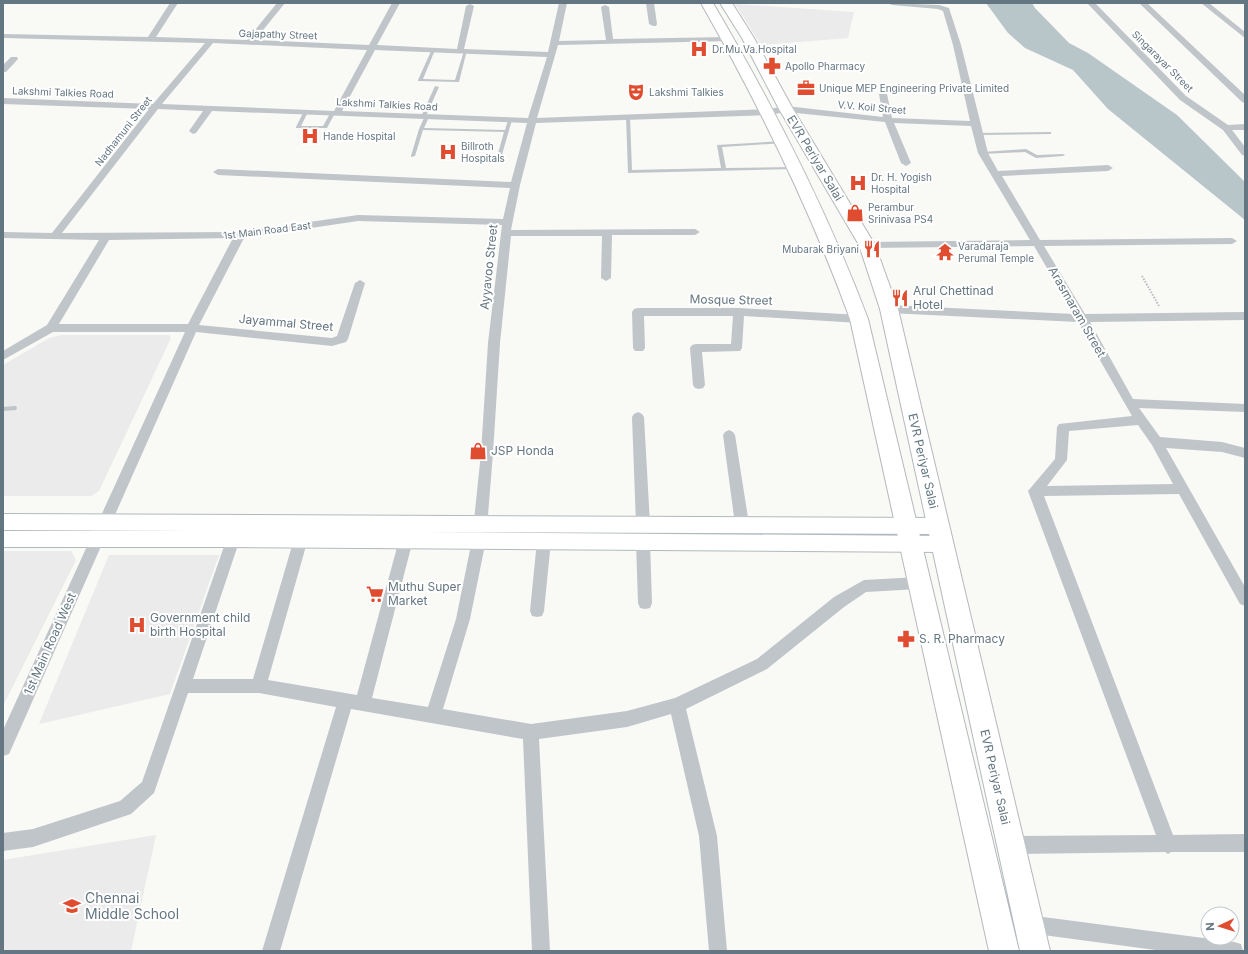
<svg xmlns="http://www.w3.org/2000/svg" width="1248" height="954" viewBox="0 0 1248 954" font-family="Inter,sans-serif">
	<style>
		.built { fill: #eaebea }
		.water { fill: #b8c5c9 }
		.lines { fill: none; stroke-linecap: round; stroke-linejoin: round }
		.secondary-casing { stroke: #b2b9bd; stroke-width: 2 }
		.primary-casing { stroke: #b4b9bd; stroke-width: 2 }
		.path { stroke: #babec1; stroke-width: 2; stroke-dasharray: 1.5 1.5; stroke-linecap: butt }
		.lane { fill: #c0c5c9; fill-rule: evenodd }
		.street { fill: #c0c5c9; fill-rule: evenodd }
		.secondary { fill: #fff; fill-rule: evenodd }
		.primary { fill: #fff; fill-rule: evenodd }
		.labels { text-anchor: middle; stroke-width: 4; stroke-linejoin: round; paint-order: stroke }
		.far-street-label { font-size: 10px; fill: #647681; stroke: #fff }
		.far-poi-label { font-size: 10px; fill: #647681; stroke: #fff; text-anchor: start }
		.street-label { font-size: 12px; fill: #647681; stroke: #fff }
		.poi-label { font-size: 12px; fill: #647681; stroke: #fff; text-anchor: start }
		.near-poi-label { font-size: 14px; fill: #647681; stroke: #fff; text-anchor: start }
	</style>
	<rect width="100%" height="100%" fill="#f9f9f6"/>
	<path class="built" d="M 735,4 L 854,12 L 848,38 L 761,45 Z
		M 61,335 L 169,335 L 171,338 L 99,491 L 91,496 L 3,496 L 3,365 L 49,338 Z
		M 3,551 L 71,551 L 76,560 L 3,706 Z
		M 109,555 L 219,555 L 170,694 L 39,724 Z
		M 156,835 L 131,951 L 3,951 L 3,860 Z"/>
	<path class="water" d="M 986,3 L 1032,3 L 1035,8 L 1069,43 L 1088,53 L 1177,115 L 1245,182 L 1245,220 L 1108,109 L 1073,70 L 1025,48 L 1008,33 Z"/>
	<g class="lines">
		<g class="secondary-casing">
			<path id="secondary" d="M 3,514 L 938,518 L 945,520 L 948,526 L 945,532 L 938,534 L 424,532 L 942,536 L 949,538 L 952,544 L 949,550 L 942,552 L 233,547 L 3,547 L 3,531 L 190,531 L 3,530 Z"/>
		</g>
		<g class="primary-casing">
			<path id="primary" d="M 701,3 L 713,3 C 773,105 826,208 868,319 L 1019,951 L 989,951 L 850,319 C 810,209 759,105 701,3 Z
				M 720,3 L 732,3 L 754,38 L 793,109 L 875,245 L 898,309 L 1050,951 L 1020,951 L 880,309 L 859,245 L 779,109 L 742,38 Z"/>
		</g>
		<path class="path" d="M 1142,276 L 1159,306"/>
		<path class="lane" d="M 432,49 L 435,50 L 423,79 L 455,80 L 464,51 L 467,50 L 459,82 L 418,81 L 418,80 Z
			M 435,86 L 439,87 L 426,116 L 429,117 L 424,128 L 505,130 L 508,120 L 512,119 L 512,120 L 501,158 L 497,157 L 504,132 L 423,130 L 415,156 L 411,157 L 411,156 L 419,129 L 424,118 L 421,117 Z
			M 304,111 L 308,112 L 301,126 L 323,126 L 331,112 L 335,113 L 327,128 L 296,128 L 296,127 Z
			M 626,116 L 630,117 L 632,170 L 721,168 L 717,145 L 783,141 L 785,141 L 785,143 L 722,147 L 726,168 L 795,167 L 797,168 L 795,169 L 628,173 Z
			M 1049,132 L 1051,132 L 1051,134 L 977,135 L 975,134 L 977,133 Z
			M 1026,149 L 1037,155 L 1063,154 L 1065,155 L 1063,156 L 1036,158 L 1025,152 L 983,154 L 981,153 L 983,152 Z
			M 14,406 L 16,406 L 17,408 L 16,410 L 3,411 L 3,407 Z"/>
		<path class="street" d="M 170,3 L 178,3 L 156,37 L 247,40 L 277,3 L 285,3 L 255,40 L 369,45 L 392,3 L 400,3 L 377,45 L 457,49 L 466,6 L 470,4 L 474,6 L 464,49 L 548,52 L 559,3 L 567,3 L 559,41 L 606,40 L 601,7 L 605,5 L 609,7 L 613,39 L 729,37 L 733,39 L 729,41 L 558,45 L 537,118 L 769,109 L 786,106 L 883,117 L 879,94 L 883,91 L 887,94 L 892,118 L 970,121 L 953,45 L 943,11 L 938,9 L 892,5 L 888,3 L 939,5 L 949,8 L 961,45 L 988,153 L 998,171 L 1108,165 L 1113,168 L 1108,171 L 1002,176 L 1040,240 L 1232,238 L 1237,241 L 1232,244 L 1044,246 L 1085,314 L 1245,312 L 1245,320 L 1090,322 L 1133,399 L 1245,404 L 1245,412 L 1139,408 L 1160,437 L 1222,442 L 1245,448 L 1245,458 L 1222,452 L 1166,448 L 1245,587 L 1245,606 L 1240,604 L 1179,494 L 1044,496 L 1173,835 L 1245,834 L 1245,852 L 1171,852 L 1168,854 L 1165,852 L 1011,854 L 1005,851 L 1002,845 L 1005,839 L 1011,836 L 1156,835 L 1028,491 L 1055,459 L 1057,427 L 1059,424 L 1132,416 L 1078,322 L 889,313 L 885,312 L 884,309 L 885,306 L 889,305 L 1074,314 L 1034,246 L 867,248 L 862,245 L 867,242 L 1030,240 L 978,153 L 971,126 L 894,123 L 911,163 L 906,166 L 901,163 L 885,122 L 786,112 L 769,115 L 536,123 L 520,185 L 511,230 L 695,229 L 700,232 L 695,235 L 612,235 L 611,278 L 606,281 L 601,278 L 602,236 L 511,236 L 500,343 L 493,453 L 486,540 L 470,619 L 443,709 L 531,724 L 627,711 L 675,698 L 757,659 L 834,597 L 864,580 L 919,577 L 924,579 L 926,583 L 924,587 L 919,589 L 866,592 L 844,607 L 767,669 L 686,709 L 717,836 L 727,951 L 709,951 L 699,836 L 671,714 L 627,727 L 539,739 L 550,951 L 532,951 L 523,739 L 351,709 L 280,951 L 262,951 L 336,707 L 259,693 L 188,693 L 154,793 L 131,814 L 33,847 L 3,851 L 3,833 L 33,829 L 120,801 L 142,782 L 228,535 L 233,533 L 238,535 L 240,539 L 193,679 L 253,679 L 294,539 L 296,535 L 301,533 L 306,535 L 308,539 L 268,680 L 357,695 L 399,540 L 401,536 L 406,534 L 411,536 L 413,540 L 372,698 L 428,707 L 456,619 L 472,540 L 481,453 L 488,343 L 502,225 L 358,221 L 244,238 L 199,325 L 332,338 L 337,336 L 355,283 L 360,280 L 365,283 L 348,339 L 346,342 L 332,346 L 196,332 L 9,754 L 3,756 L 3,730 L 185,332 L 53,332 L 3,360 L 3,351 L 47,325 L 99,240 L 3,238 L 3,232 L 52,233 L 149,109 L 3,104 L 3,98 L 153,104 L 205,43 L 3,38 L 3,34 L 148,37 ZM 213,43 L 367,50 L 334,111 L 162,104 ZM 375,50 L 547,57 L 528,118 L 342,111 ZM 158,109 L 203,111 L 189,131 L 193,134 L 196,133 L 212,111 L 527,123 L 511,182 L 218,169 L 213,172 L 218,175 L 510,188 L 503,219 L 358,215 L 240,232 L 62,233 ZM 233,238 L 188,324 L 59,324 L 109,240 ZM 1138,425 L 1152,445 L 1173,484 L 1047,486 L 1067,460 L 1069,431 Z
			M 646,3 L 654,3 L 657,24 L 656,26 L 653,26 L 649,24 Z
			M 1087,3 L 1095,3 L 1186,96 L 1228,125 L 1245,124 L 1245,130 L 1232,130 L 1245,147 L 1245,156 L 1242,155 L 1223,130 L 1180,100 Z
			M 1139,3 L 1147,3 L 1245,95 L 1245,103 L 1242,102 Z
			M 1201,3 L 1209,3 L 1245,32 L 1245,38 Z
			M 11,57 L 17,57 L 18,59 L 6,72 L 3,72 L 3,65 Z
			M 638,308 L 739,308 L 859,315 L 863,316 L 865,319 L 863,322 L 859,323 L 744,316 L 742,348 L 740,351 L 702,352 L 705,385 L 703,388 L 699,389 L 695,388 L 693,385 L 690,348 L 692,345 L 696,344 L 731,344 L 733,316 L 644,316 L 645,348 L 643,351 L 635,351 L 633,348 L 632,312 L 634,309 Z
			M 638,412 L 642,414 L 644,417 L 650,524 L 648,528 L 643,530 L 638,528 L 636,524 L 632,417 L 634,414 Z
			M 729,430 L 733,432 L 735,435 L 749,524 L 747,528 L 742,530 L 737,528 L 735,524 L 723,435 L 725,432 Z
			M 544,535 L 549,537 L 551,541 L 544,611 L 542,616 L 537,617 L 532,616 L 530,611 L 537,541 L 539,537 Z
			M 643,536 L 648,538 L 650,542 L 652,603 L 650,608 L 645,609 L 640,608 L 638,603 L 636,542 L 638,538 Z
			M 1028,915 L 1234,942 L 1241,944 L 1243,951 L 1163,951 L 1028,933 L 1021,931 L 1019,924 L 1021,917 Z"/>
		<use href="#secondary" class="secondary"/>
		<use href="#primary" class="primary"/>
	</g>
	<defs>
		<g id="hospital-bare" transform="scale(1.38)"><path d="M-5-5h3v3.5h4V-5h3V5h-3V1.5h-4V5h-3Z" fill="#e04c2f" stroke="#fff" stroke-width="2.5" paint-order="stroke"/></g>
		<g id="pharmacy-bare" transform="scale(1.38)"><path d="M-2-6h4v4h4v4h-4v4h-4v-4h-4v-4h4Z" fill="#e04c2f" stroke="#fff" stroke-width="2.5" paint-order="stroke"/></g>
		<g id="office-bare" transform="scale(1.38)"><path d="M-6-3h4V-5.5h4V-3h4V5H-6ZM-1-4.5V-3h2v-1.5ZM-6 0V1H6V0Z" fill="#e04c2f" stroke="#fff" stroke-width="2.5" paint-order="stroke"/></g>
		<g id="theatre-bare" transform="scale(1.38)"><path d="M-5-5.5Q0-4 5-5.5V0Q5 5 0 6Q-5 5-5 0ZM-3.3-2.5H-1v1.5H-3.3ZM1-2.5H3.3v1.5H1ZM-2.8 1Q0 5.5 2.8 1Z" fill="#e04c2f" stroke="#fff" stroke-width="2.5" paint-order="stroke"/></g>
		<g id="shop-bare" transform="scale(1.38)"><path d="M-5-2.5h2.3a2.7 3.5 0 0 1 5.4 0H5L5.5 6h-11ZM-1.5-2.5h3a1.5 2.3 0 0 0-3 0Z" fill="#e04c2f" stroke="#fff" stroke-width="2.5" paint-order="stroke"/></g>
		<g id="restaurant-bare" transform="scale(1.38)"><path d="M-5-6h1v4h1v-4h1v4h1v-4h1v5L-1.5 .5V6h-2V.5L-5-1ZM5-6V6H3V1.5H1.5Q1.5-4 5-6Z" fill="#e04c2f" stroke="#fff" stroke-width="2.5" paint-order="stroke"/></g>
		<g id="temple-bare" transform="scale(1.38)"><path d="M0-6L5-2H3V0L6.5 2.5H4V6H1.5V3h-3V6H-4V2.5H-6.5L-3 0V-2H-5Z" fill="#e04c2f" stroke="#fff" stroke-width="2.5" paint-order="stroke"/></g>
		<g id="supermarket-bare" transform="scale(1.38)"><path d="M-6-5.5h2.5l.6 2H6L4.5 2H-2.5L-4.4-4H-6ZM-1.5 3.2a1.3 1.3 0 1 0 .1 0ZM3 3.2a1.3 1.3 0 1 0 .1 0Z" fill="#e04c2f" stroke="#fff" stroke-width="2.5" paint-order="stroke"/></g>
		<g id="school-bare" transform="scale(1.38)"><path d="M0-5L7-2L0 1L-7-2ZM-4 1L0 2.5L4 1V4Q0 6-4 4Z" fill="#e04c2f" stroke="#fff" stroke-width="2.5" paint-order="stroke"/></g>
	</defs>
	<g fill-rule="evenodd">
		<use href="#hospital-bare" x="699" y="49"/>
		<use href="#pharmacy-bare" x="772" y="66"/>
		<use href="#office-bare" x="806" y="88"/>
		<use href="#theatre-bare" x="636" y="92"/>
		<use href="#hospital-bare" x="310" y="136"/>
		<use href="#hospital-bare" x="448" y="152"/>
		<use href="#hospital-bare" x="858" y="183"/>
		<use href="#shop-bare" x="855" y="213"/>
		<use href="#restaurant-bare" x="872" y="249"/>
		<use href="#temple-bare" x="945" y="252"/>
		<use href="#restaurant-bare" x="900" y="298"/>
		<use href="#shop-bare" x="478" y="451"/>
		<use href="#supermarket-bare" x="375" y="594"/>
		<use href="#hospital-bare" x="137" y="625"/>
		<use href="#pharmacy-bare" x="906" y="639"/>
		<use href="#school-bare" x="72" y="906"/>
	</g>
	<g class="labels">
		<g class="far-street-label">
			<text transform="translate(278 34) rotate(2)" y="4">Gajapathy Street</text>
			<text transform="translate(1163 61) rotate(45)" y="4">Singarayar Street</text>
			<text transform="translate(63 92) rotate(2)" y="4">Lakshmi Talkies Road</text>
			<text transform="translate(387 104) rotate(3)" y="4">Lakshmi Talkies Road</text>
			<text transform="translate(872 107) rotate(5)" y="4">V.V. Koil Street</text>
			<text transform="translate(123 131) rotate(-52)" y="4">Nadhamuni Street</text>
			<text transform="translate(267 230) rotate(-7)" y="4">1st Main Road East</text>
		</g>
		<g class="far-poi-label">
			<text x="712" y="53">Dr.Mu.Va.Hospital</text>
			<text x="785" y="70">Apollo Pharmacy</text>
			<text x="819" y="92">Unique MEP Engineering Private Limited</text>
			<text x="649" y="96">Lakshmi Talkies</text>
			<text x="323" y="140">Hande Hospital</text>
			<text x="461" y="150">Billroth<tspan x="461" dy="12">Hospitals</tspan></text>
			<text x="871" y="181">Dr. H. Yogish<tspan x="871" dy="12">Hospital</tspan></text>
			<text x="868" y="211">Perambur<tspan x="868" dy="12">Srinivasa PS4</tspan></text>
			<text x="958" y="250">Varadaraja<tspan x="958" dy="12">Perumal Temple</tspan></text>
			<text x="859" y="253" text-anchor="end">Mubarak Briyani</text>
		</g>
		<g class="street-label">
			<text transform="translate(815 158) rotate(59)" y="4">EVR Periyar Salai</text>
			<text transform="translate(489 267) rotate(-84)" y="4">Ayyavoo Street</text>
			<text transform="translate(731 300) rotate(1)" y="4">Mosque Street</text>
			<text transform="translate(1077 312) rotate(60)" y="4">Arasmaram Street</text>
			<text transform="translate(286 323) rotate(5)" y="4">Jayammal Street</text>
			<text transform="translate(923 461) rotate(77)" y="4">EVR Periyar Salai</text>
			<text transform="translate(50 644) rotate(-66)" y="4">1st Main Road West</text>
			<text transform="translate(995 777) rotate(77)" y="4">EVR Periyar Salai</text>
		</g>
		<g class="poi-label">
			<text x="913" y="295">Arul Chettinad<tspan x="913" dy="14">Hotel</tspan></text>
			<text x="491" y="455">JSP Honda</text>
			<text x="388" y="591">Muthu Super<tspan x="388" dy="14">Market</tspan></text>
			<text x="150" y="622">Government child<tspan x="150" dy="14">birth Hospital</tspan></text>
			<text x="919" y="643">S. R. Pharmacy</text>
		</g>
		<g class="near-poi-label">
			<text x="85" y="903">Chennai<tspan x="85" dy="16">Middle School</tspan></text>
		</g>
	</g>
	<rect width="1248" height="954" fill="none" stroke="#647681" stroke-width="8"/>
	<g transform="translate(1220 926) rotate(266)"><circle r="19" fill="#ffffff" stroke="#c1c8cd"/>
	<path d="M0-3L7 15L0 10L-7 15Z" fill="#e04c2f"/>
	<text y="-6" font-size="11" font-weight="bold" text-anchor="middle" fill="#647681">N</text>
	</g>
</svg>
